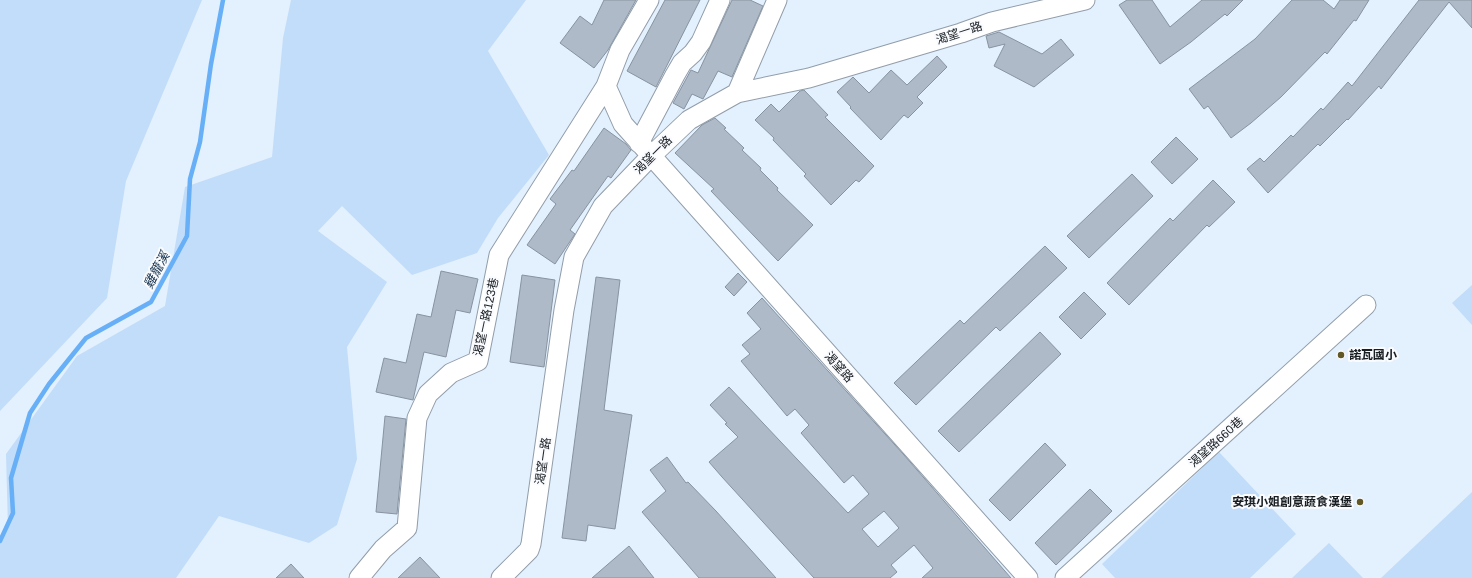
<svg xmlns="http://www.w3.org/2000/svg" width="1472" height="578" viewBox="0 0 1472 578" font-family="Arial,'Noto Sans TC',sans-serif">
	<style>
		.green { fill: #c2ddf9 }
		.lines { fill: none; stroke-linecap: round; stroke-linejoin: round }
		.stream { stroke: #67aff6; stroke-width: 4.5 }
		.building { fill: #aebac7; stroke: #8793a0; fill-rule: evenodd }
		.minor-casing { stroke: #919daa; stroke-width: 21 }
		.minor { stroke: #fff; stroke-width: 19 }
		.poi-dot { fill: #615825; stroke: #f9fbfe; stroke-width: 1.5 }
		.labels { text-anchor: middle; stroke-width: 4; stroke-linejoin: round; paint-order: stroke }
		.street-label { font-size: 12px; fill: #181d22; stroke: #f9fbfe }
		.poi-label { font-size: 12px; font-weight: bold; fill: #181d22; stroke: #f9fbfe; text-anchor: start }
		.water-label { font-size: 13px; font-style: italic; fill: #0f2d49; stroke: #f9fbfe }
	</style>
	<rect width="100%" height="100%" fill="#e3f0fd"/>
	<path class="green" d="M 0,0 L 202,0 L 126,181 L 107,298 L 0,411 Z
		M 291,0 L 526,0 L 488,51 L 549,155 L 498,218 L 477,253 L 412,275 L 342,206 L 318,231 L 387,282 L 347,347 L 357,459 L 337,525 L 309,543 L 219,516 L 176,578 L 0,578 L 0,540 L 8,528 L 6,454 L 77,356 L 165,306 L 185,187 L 272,157 L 283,38 Z
		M 1472,285 L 1472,325 L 1452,303 Z
		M 1219,452 L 1296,534 L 1250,578 L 1115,578 L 1102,564 Z
		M 1472,492 L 1472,578 L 1381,578 Z
		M 1329,543 L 1363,578 L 1292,578 Z"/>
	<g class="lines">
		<path class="stream" d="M 0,541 L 13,513 L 11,478 L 30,413 L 49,384 L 86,338 L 151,302 L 187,236 L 190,179 L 200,142 L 211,64 L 223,0"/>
	</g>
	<path class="building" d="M 604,0 L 636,0 L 608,50 L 594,68 L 560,43 L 580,16 L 592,25 Z
		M 665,0 L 700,0 L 656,87 L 627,71 Z
		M 732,0 L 750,0 L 763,6 L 732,77 L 718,71 L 703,99 L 692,94 L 684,109 L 673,103 L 691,70 L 698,73 Z
		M 1127,0 L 1152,0 L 1170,27 L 1202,0 L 1243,0 L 1227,16 L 1225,14 L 1191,42 L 1160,64 L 1119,5 Z
		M 1292,0 L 1323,0 L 1334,9 L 1340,0 L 1369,0 L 1356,21 L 1354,20 L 1327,54 L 1325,52 L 1281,97 L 1251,123 L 1231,138 L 1208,106 L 1204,109 L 1189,89 L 1255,39 Z
		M 1419,0 L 1472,0 L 1472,28 L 1449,2 L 1381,89 L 1379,86 L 1348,120 L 1347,119 L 1320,146 L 1318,144 L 1268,193 L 1247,169 L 1260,158 L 1264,162 L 1291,135 L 1293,137 L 1321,108 L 1323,110 L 1348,82 L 1352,86 Z
		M 999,32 L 1042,54 L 1061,39 L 1074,55 L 1034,87 L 994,66 L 1005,44 L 989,48 L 986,36 Z
		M 937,56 L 947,67 L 917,97 L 923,103 L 908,118 L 904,115 L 881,140 L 850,108 L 851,107 L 837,92 L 853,77 L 869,93 L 891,70 L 907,85 Z
		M 804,90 L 828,115 L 825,117 L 874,166 L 859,182 L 856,180 L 831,205 L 804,176 L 806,174 L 773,140 L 774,138 L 755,120 L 771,104 L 779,112 L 800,91 Z
		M 715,118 L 726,128 L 724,129 L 744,148 L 742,150 L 761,168 L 760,170 L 778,188 L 777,190 L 813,225 L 778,261 L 711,191 L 714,189 L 675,153 L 702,125 Z
		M 604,128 L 626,144 L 631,150 L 611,178 L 608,176 L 570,230 L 575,234 L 555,264 L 527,245 L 556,204 L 550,199 L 572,170 L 574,171 Z
		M 1176,137 L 1198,159 L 1172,184 L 1151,162 Z
		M 1132,174 L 1153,196 L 1089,258 L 1067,236 Z
		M 1213,180 L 1235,202 L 1209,227 L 1207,225 L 1129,305 L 1107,283 L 1170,218 L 1173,221 Z
		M 1045,246 L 1067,268 L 1000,331 L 996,327 L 916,405 L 894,383 L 960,320 L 964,324 Z
		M 441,271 L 478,279 L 470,313 L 456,310 L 446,357 L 424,352 L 413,400 L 376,392 L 384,358 L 406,363 L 417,314 L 431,317 Z
		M 738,273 L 747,282 L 734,296 L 725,287 Z
		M 522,275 L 555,280 L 544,367 L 510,362 Z
		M 596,277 L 620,280 L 604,410 L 632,415 L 615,529 L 588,525 L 586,541 L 562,538 Z
		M 1084,292 L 1106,314 L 1081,339 L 1059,317 Z
		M 762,298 L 904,455 L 1011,578 L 922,578 L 933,568 L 914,545 L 891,565 L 897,572 L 890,578 L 814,578 L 722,477 L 709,462 L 738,437 L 725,424 L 727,423 L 710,405 L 729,387 L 848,513 L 869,494 L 853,475 L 844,483 L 801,433 L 809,425 L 795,409 L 787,416 L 741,361 L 750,354 L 742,345 L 761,329 L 747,313 ZM 884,511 L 899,528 L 878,547 L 862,529 Z
		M 1040,332 L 1061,354 L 959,452 L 938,431 Z
		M 385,416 L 406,419 L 397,514 L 376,512 Z
		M 1045,443 L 1066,465 L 1010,521 L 989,500 Z
		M 667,457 L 686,483 L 688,482 L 716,511 L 776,578 L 699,578 L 642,512 L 666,491 L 650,470 Z
		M 1090,489 L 1112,511 L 1056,565 L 1035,543 Z
		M 629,546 L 654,578 L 592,578 Z
		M 420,557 L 440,578 L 398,578 Z
		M 291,564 L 304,578 L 276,578 Z"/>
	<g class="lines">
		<g class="minor-casing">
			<path id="minor" d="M 649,0 L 620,50 L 606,86 L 623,124 L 1028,578
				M 737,93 L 777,0
				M 639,143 L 675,75 L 682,63 L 693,53 L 701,42 L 720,0
				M 359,578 L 383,549 L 407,528 L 417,418 L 428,394 L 451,373 L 478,361 L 499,255 L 606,86
				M 501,578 L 529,550 L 531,544 L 564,310 L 574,257 L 603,206 L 651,156 L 689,120 L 737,93 L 809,78 L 961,33 L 992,22 L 1085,0
				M 1065,578 L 1366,305"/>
		</g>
		<use href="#minor" class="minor"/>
	</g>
	<g class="poi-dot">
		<circle cx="1341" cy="355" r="4"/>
		<circle cx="1360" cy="502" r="4"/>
	</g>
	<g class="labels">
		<g class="street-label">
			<text transform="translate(959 33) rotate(-18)" y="4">渴望一路</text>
			<text transform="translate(653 155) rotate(-45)" y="4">渴望一路</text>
			<text transform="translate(486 317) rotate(-78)" y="4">渴望一路123巷</text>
			<text transform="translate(839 367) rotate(48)" y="4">渴望路</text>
			<text transform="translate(1216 442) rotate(-42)" y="4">渴望路660巷</text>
			<text transform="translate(543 461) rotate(-82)" y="4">渴望一路</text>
		</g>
		<g class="poi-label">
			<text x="1349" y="359">諾瓦國小</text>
			<text x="1352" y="506" text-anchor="end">安琪小姐創意蔬食漢堡</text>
		</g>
		<g class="water-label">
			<text transform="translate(156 270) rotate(-62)" y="5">雞籠溪</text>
		</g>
	</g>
</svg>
